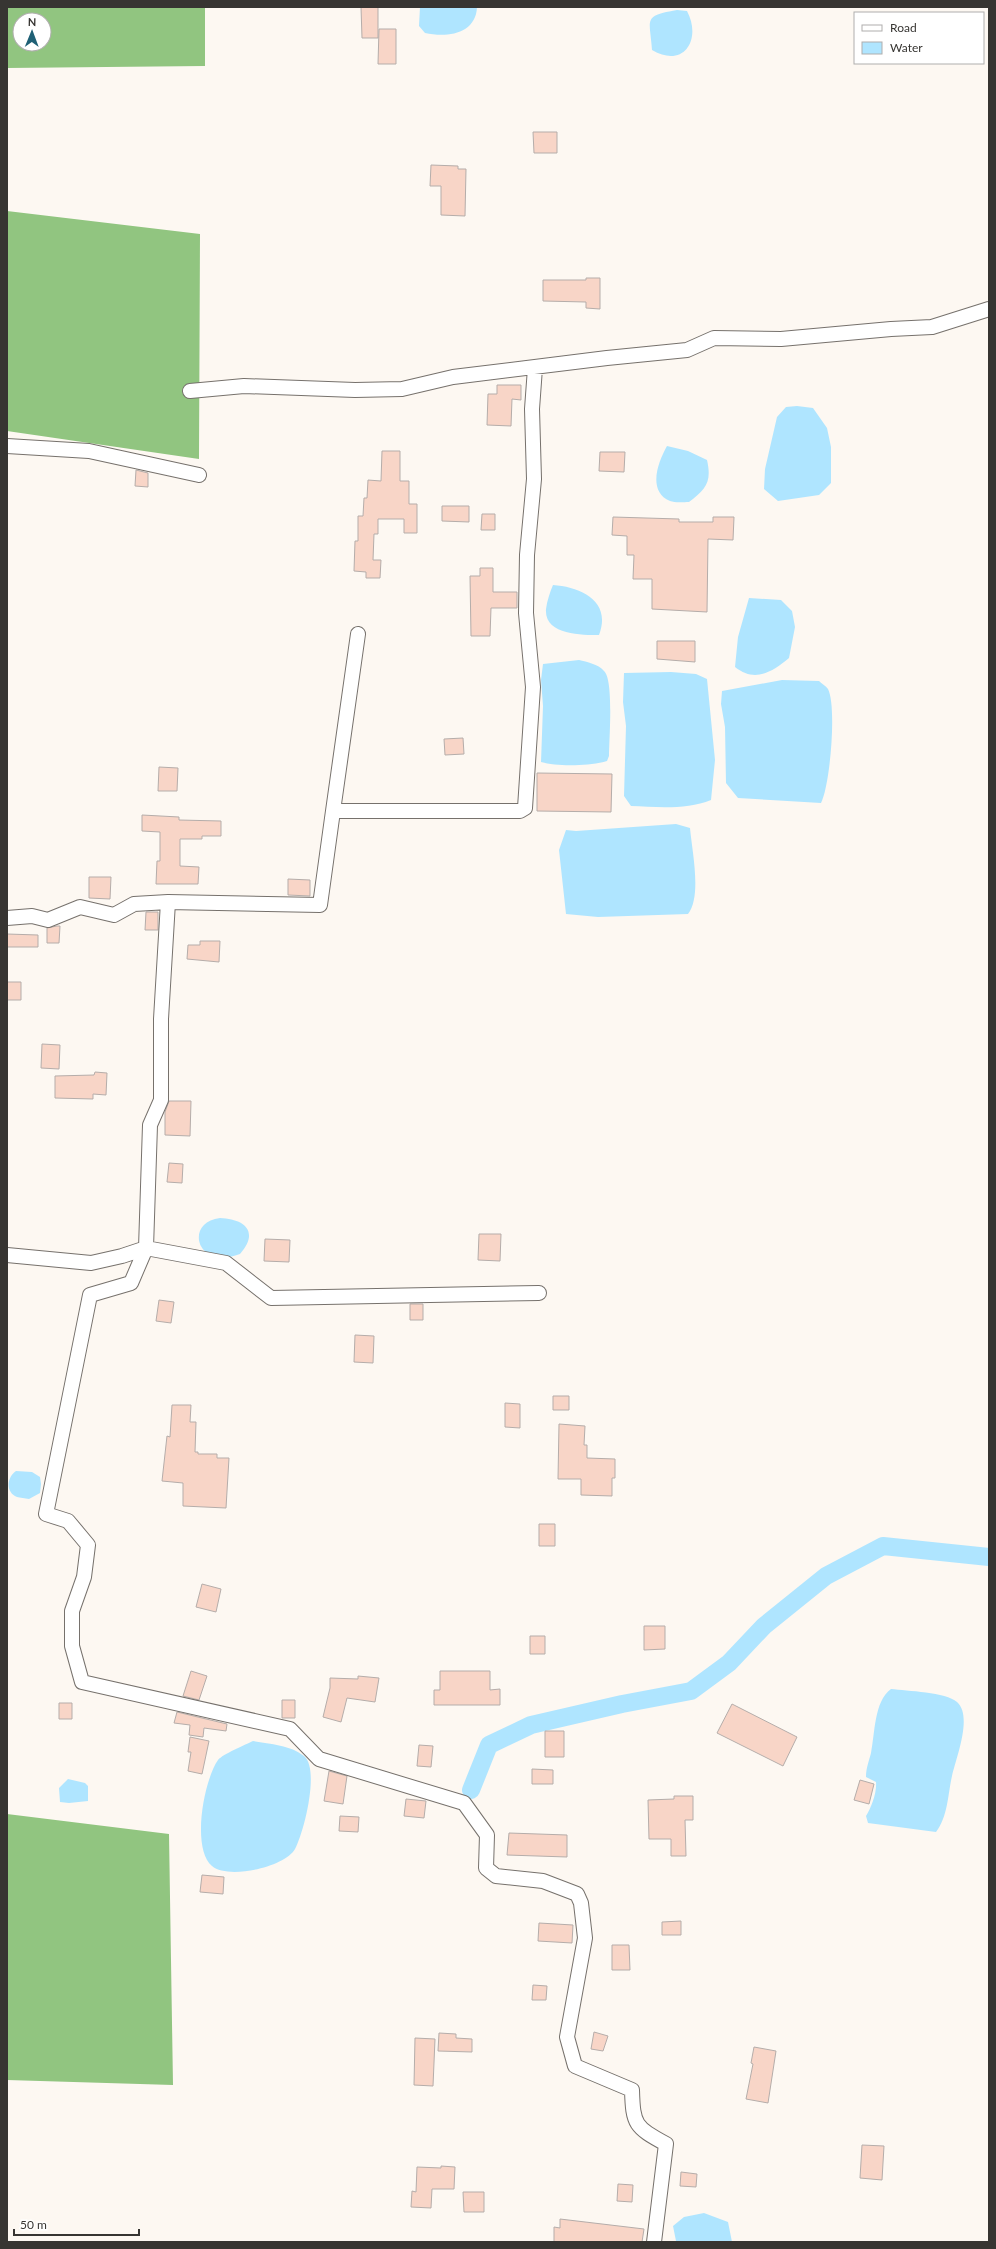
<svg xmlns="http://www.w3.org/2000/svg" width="996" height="2249" viewBox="0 0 996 2249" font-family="Lato,sans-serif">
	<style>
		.forest { fill: #91c580; fill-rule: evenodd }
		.water { fill: #afe5ff }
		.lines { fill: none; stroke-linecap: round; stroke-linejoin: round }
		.canal { stroke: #afe5ff; stroke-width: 18 }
		.building { fill: #f8d5c7; stroke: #b5adaa }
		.minor-casing { stroke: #76716c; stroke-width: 16 }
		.minor { stroke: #fff; stroke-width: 14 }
	</style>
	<rect width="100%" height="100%" fill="#fdf8f2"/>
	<path class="forest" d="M 7,7 L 205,7 L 205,66 L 7,68 ZM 20,20 L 44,20 L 44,44 L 20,44 Z
		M 7,211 L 200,234 L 199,459 L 7,431 Z
		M 7,1814 L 169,1834 L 173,2085 L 7,2080 Z"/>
	<path class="water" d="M 420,7 L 477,7 C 476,34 447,38 425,33 L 419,26 Z
		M 677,10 L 687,11 C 702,39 684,69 652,50 C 650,19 642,16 677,10 Z
		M 797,406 L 813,408 L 827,428 L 831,447 L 831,483 L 819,495 L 778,501 L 764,489 L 765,469 L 777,417 L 786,407 Z
		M 667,446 L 688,451 L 707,460 C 712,482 706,489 689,502 C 684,502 675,503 670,501 C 647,491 658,462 667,446 Z
		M 553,585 C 581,587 612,601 599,635 C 582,635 544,635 546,609 C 547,601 550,592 553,585 Z
		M 749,598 L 781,600 L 792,611 L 795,627 L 789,658 C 772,672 755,683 735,667 L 738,637 Z
		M 579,660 C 587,662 598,664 604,671 C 614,680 609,740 609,756 L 607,761 C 590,766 558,767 541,762 L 543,706 L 541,680 L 543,664 Z
		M 671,672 L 696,674 L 707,679 L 715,760 L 711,800 C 687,810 656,807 631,806 L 624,796 L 626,726 L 623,702 L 624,673 Z
		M 782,680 L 819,681 C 821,683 826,686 828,689 C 837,706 830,786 821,803 L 738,798 L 726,783 L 725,727 L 721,704 L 722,691 Z
		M 676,824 L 690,828 C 692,851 702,896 688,914 L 598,917 L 566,914 L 559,850 L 566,830 L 576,831 Z
		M 220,1218 C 244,1219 260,1231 240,1254 C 196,1271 184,1222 220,1218 Z
		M 16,1471 L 32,1472 L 40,1477 L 41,1484 L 40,1493 L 29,1499 C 25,1498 20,1498 17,1497 C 5,1492 7,1477 16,1471 Z
		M 891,1689 C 907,1691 946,1692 957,1702 C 973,1716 956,1758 952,1776 C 948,1793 948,1817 936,1832 L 868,1823 L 866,1816 C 871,1808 877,1793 876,1782 L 866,1777 C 866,1768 869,1761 871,1753 C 875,1734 874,1701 891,1689 Z
		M 253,1741 C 269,1744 291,1745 304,1756 C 320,1769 304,1832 295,1849 C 285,1867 228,1880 212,1866 C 191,1848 204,1780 218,1760 C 223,1754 245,1745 253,1741 Z
		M 68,1779 L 85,1783 L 88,1786 L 88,1801 L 69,1803 L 60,1802 L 59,1788 Z
		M 704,2213 L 728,2222 L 732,2242 L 676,2241 L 673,2226 L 684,2217 Z"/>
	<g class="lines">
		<path class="canal" d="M 471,1790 L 489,1745 L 531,1725 L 622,1704 L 691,1691 L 729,1663 L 764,1626 L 826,1576 L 883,1546 L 989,1557"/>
	</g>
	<path class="building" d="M 361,7 L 378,7 L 378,38 L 362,38 Z
		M 379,29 L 396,29 L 396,64 L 378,64 Z
		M 533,132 L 557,132 L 557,153 L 534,153 Z
		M 431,165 L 458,166 L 458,169 L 466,169 L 465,216 L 441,215 L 441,186 L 430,186 Z
		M 586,278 L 600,278 L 600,309 L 586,308 L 586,302 L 543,301 L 543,280 L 586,280 Z
		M 497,385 L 521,385 L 521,400 L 512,399 L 511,426 L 487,425 L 488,394 L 497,394 Z
		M 382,451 L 400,451 L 400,481 L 409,481 L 409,504 L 417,504 L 417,533 L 404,533 L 404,519 L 378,519 L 378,534 L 374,534 L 373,560 L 381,560 L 380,578 L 366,578 L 366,572 L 354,571 L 355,541 L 358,541 L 358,516 L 363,516 L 364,498 L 367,498 L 368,480 L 381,481 Z
		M 600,452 L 625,452 L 624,472 L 599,471 Z
		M 136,470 L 148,473 L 148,487 L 135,486 Z
		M 442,506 L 469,506 L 469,522 L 442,521 Z
		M 482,514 L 495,514 L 495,530 L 481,530 Z
		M 613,517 L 679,519 L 679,522 L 713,522 L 713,517 L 734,517 L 733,540 L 708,539 L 707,612 L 652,609 L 652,579 L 633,579 L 634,555 L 627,555 L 627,536 L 612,535 Z
		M 480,568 L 493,568 L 493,592 L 517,592 L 517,608 L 491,608 L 490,636 L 471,636 L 470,576 L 480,576 Z
		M 657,641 L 695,641 L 695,662 L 657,659 Z
		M 463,738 L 464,754 L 445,755 L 444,739 Z
		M 159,767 L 178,768 L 177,791 L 158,791 Z
		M 537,773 L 612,774 L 611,812 L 537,811 Z
		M 142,815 L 179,817 L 179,820 L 221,821 L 221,836 L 202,836 L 202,839 L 180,839 L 180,866 L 199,867 L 198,884 L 156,884 L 157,861 L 160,861 L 160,832 L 142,831 Z
		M 89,877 L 111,877 L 110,899 L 89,898 Z
		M 288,879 L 310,880 L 310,896 L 288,895 Z
		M 146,912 L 158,912 L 158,930 L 145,930 Z
		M 57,926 L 60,926 L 59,943 L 47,943 L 47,928 Z
		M 7,934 L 38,935 L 38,947 L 7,947 Z
		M 200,941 L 220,941 L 219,962 L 187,959 L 188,945 L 200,945 Z
		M 7,982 L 21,982 L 21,1000 L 7,1000 Z
		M 42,1044 L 60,1045 L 59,1069 L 41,1068 Z
		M 95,1072 L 107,1073 L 106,1095 L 93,1094 L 93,1099 L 55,1098 L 55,1076 L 94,1075 Z
		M 169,1101 L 191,1101 L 190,1136 L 165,1135 L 165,1112 Z
		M 169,1163 L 183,1164 L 182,1183 L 167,1182 Z
		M 479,1234 L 501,1234 L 500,1261 L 478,1260 Z
		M 265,1239 L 290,1240 L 289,1262 L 264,1261 Z
		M 159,1300 L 174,1302 L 171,1323 L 156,1321 Z
		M 410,1304 L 423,1304 L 423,1320 L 410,1320 Z
		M 355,1335 L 374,1336 L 373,1363 L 354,1362 Z
		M 553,1396 L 569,1396 L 569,1410 L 553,1410 Z
		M 505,1403 L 520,1404 L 520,1428 L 505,1427 Z
		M 172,1405 L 191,1405 L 190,1422 L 196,1422 L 195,1452 L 198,1452 L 198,1454 L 217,1454 L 217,1458 L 229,1458 L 226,1508 L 183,1506 L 183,1483 L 162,1481 L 167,1436 L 170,1437 Z
		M 559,1424 L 585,1426 L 584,1445 L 587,1445 L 587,1458 L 615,1459 L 615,1478 L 612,1478 L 612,1496 L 581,1495 L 581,1479 L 558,1479 Z
		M 539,1524 L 555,1524 L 555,1546 L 539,1546 Z
		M 202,1584 L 221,1589 L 216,1612 L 196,1607 Z
		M 644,1626 L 665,1626 L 665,1649 L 644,1650 Z
		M 530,1636 L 545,1636 L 545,1654 L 530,1654 Z
		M 191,1671 L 207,1676 L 199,1700 L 183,1696 Z
		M 440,1671 L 490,1671 L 490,1690 L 500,1689 L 500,1705 L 434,1705 L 434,1690 L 440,1690 Z
		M 358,1676 L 379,1678 L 375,1702 L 347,1698 L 341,1722 L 323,1717 L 330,1688 L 330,1678 L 358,1679 Z
		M 282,1700 L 295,1700 L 295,1718 L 282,1718 Z
		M 59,1703 L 72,1703 L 72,1719 L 59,1719 Z
		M 732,1704 L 797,1737 L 783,1766 L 717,1733 Z
		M 177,1712 L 227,1724 L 226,1731 L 204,1728 L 203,1737 L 189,1735 L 190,1725 L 174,1723 Z
		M 545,1731 L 564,1731 L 564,1757 L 545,1757 Z
		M 190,1737 L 209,1741 L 202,1774 L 188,1771 L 191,1752 L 188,1752 Z
		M 419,1745 L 433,1746 L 431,1767 L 417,1766 Z
		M 532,1769 L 553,1770 L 553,1784 L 532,1784 Z
		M 329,1771 L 347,1776 L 343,1804 L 324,1801 Z
		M 860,1780 L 874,1784 L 869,1804 L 854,1800 Z
		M 674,1796 L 693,1796 L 693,1820 L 685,1820 L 686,1856 L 671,1856 L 671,1839 L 649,1839 L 648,1800 L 674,1799 Z
		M 406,1799 L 426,1801 L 424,1818 L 404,1816 Z
		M 340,1816 L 359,1817 L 358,1832 L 339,1831 Z
		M 509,1833 L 567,1835 L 567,1857 L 507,1855 Z
		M 202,1875 L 224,1877 L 223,1894 L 200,1892 Z
		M 681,1921 L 681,1935 L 662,1935 L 662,1922 Z
		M 539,1923 L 573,1925 L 572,1943 L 538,1941 Z
		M 612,1945 L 629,1945 L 630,1970 L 612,1970 Z
		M 533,1985 L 547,1986 L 546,2000 L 532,2000 Z
		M 594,2032 L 608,2036 L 603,2051 L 591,2049 Z
		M 439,2033 L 456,2034 L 456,2038 L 472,2039 L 472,2052 L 438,2051 Z
		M 415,2038 L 435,2039 L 433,2086 L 414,2085 Z
		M 754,2047 L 776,2051 L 768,2103 L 746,2099 L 753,2064 L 751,2063 Z
		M 862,2145 L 884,2146 L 882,2180 L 860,2178 Z
		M 441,2166 L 455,2167 L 454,2189 L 432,2189 L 431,2208 L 411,2207 L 412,2191 L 416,2192 L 417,2167 L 441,2168 Z
		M 681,2172 L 697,2174 L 696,2187 L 680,2186 Z
		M 618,2184 L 633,2185 L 632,2202 L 617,2201 Z
		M 463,2192 L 484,2192 L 484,2212 L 464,2212 Z
		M 560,2219 L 644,2229 L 642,2242 L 554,2242 L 554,2227 L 560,2228 Z"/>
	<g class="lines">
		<g class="minor-casing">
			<path id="minor" d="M 535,368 L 532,409 L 534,479 L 527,555 L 526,613 L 533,687 L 525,808 L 520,811 L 333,811 L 320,905 L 168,902 L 161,1019 L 161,1100 L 150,1125 L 146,1248 L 131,1283 L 90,1295 L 46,1514 L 68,1521 L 88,1545 L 84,1577 L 72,1611 L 72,1646 L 82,1682 L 290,1729 L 319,1759 L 464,1803 L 487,1835 L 486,1868 L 496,1876 L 543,1881 L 577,1894 L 581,1903 L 585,1938 L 567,2037 L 575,2066 L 632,2090 C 633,2125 635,2127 666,2144 L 654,2242
				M 190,391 L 244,386 L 355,390 L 402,389 L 453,377 L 607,358 L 687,350 L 714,338 L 781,339 L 891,329 L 932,327 L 989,309
				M 7,446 L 89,451 L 199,475
				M 333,811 L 358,634
				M 7,918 L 32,916 L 48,920 L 80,907 L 114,915 L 134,904 L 168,902
				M 7,1255 L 91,1263 L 122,1256 L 146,1248 L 226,1263 L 271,1298 L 539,1293"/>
		</g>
		<use href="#minor" class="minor"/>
	</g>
	<rect width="996" height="2249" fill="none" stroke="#373532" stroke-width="16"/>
	<rect x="854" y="12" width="130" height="52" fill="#ffffff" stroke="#afaead"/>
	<rect x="862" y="25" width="20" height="6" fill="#ffffff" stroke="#afaead"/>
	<text x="890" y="32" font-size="12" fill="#373532">Road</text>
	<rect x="862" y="42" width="20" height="12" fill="#afe5ff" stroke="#afaead"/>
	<text x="890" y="52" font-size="12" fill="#373532">Water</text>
	<g transform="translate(32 32) rotate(1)"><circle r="19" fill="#ffffff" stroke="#afaead"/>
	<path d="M0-3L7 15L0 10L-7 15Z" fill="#1f6075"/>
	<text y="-6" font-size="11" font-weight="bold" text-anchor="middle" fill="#373532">N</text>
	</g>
	<path d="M14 2229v6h125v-6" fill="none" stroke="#373532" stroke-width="2"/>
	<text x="20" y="2229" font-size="12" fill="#373532" stroke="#ffffff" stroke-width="3" paint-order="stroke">50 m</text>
</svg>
